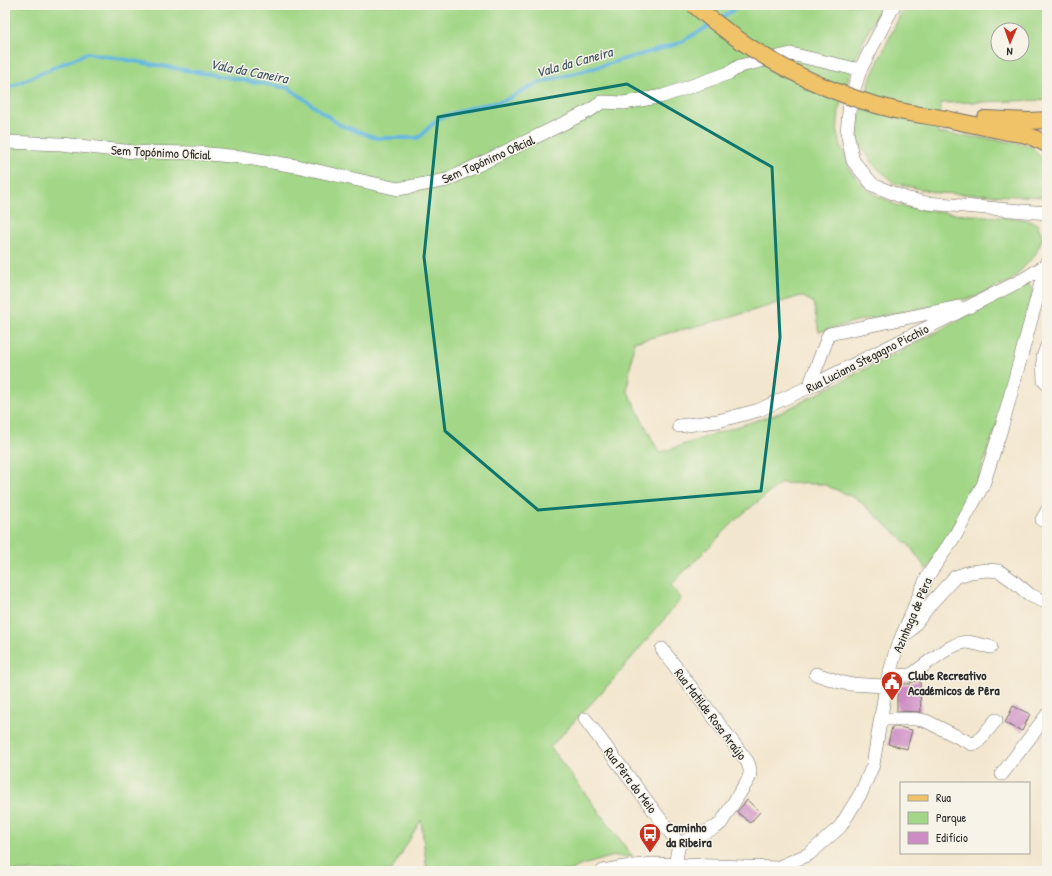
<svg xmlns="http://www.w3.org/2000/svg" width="1052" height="876" viewBox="0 0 1052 876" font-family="'Patrick Hand',sans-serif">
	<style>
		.green { fill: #a3d787; stroke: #678159; fill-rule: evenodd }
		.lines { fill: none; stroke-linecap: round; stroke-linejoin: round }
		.stream { stroke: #63b7df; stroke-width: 4 }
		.building { fill: #cd8dc4 }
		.minor-casing { stroke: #716c64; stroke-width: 14 }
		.major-casing { stroke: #716c64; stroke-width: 18 }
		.minor { stroke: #fff; stroke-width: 13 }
		.major { stroke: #f1c369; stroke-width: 16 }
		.major-bridge-casing { stroke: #716c64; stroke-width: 18; stroke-linecap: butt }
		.major-bridge { stroke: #f1c369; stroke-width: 16 }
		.marked { fill: none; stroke: #0f766e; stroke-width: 3; stroke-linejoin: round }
		.labels { text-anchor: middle; stroke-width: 3; stroke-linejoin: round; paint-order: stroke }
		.street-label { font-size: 13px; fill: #2b2b2b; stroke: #f7f3e8 }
		.poi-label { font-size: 13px; font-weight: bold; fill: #2b2b2b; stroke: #f7f3e8; text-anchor: start }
		.water-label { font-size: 14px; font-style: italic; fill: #3c5561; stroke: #f7f3e8 }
	</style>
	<rect width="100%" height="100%" fill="#f7f3e8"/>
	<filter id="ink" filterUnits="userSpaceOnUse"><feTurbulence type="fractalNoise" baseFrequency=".025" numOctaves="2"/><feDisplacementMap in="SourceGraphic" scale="8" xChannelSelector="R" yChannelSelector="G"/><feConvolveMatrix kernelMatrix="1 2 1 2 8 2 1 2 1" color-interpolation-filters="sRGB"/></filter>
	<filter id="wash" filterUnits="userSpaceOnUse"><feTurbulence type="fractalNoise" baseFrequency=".012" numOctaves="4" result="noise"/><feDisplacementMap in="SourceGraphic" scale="16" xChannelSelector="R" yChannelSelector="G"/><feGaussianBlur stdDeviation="0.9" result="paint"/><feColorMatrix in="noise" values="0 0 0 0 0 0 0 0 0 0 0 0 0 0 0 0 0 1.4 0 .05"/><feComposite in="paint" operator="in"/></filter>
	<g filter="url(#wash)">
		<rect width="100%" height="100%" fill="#f3e6ce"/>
		<path class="green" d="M 5,5 L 881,5 L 853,63 L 839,109 L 837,135 L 851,172 L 869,191 L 898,206 L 957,214 L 1024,219 L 1037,224 L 1043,237 L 1035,255 L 1012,280 L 975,297 L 857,321 L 819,332 L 813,302 L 801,296 L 728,318 L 634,342 L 627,390 L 659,453 L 723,431 L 780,413 L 939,331 L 1027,282 L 1033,291 L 998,420 L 975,489 L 927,570 L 909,545 L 857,499 L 823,484 L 781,483 L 740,516 L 671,585 L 681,599 L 613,680 L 550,747 L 633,857 L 614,856 L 579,866 L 571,871 L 427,871 L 421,820 L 391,871 L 5,871 Z
			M 907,5 L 1047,5 L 1047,100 L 941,103 L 937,133 L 991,139 L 1030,145 L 1046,163 L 1047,167 L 1047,188 L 1044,197 L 938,193 L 894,183 L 875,166 L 858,141 L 857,126 L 871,77 L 901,13 ZM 998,30 L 1022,30 L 1022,54 L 998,54 Z"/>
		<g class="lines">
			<path class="stream" d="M 718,20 L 741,5
				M 5,89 L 87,53 L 289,88 L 340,125 L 376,138 L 418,138 L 439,118 L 473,107 L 504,101 L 538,83 L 583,71 L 677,44 L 713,24"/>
		</g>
		<g id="blocks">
			<path class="building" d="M 916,681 L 920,681 L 921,712 L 897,711 L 897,684 L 910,684 L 910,683 Z
				M 1013,706 L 1030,714 L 1022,731 L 1005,723 Z
				M 892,727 L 899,727 L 912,730 L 907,749 L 888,744 Z
				M 747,800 L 760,812 L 750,823 L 737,812 Z"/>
		</g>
	</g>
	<g filter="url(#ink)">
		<use href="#blocks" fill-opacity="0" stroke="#716c64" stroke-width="1"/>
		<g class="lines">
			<g class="minor-casing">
				<path id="minor" d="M 894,5 L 860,70 L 850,102 L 847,132 L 853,161 L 873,185 L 905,198 L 927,203 L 1047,213
					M 5,142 L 61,144 L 134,152 L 198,153 L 241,157 L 296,166 L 398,189 L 447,180 L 589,111 L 602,102 L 624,103 L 663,96 L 729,73 L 740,66 L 791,54 L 860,70
					M 1047,346 L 1043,357 L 1044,381 L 1047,384
					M 809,387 L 829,334 L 958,307
					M 679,426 L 718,421 L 759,410 L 809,387 L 1024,279 L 1045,266
					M 1042,520 L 1047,511
					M 909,632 L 932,602 L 955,577 L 970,572 L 987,570 L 999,571 L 1012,580 L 1030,595 L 1043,601 L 1047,602
					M 662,649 L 747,761 C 750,767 751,771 749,778 L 721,823 L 716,827 L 679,844
					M 816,674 L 840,682 L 848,684 L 886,686
					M 889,676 L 909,675 L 914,673 C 926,664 952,642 967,642 C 975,643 983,646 991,647
					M 585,719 L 679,844 L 675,865
					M 881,719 L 916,719 L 926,721 L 972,744 L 977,743 L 996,720
					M 1002,774 L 1047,715
					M 603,871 L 624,867 L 653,864 L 777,868 L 809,854 L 840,827 L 861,793 L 873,765 L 886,686 L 896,650 L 927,577 L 956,534 L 983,485 L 1002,426 L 1047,261"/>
			</g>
			<g class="major-casing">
				<path id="major" d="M 946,119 L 1008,132 L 1023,134 L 1032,137 L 1047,144
					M 985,119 L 1030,121 L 1047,120"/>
			</g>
			<use href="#minor" class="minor"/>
			<use href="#major" class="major"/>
			<g class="major-bridge-casing">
				<path id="major-bridge" d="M 694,5 C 752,55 820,92 895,110 C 912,114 929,116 946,119"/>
			</g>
			<use href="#major-bridge" class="major-bridge"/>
		</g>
	</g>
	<path class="marked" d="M 627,84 L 772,167 L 780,337 L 761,491 L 538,510 L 445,431 L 424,257 L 438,117 Z"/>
	<defs>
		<g id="civic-pin" transform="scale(1.15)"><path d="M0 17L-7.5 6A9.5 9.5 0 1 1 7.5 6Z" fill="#c8321e" stroke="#f7f3e8"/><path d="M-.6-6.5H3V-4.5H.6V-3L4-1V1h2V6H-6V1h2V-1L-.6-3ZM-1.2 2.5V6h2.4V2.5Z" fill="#fff"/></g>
		<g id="bus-pin" transform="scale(1.15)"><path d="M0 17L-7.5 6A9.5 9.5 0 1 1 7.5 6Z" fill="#c8321e" stroke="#f7f3e8"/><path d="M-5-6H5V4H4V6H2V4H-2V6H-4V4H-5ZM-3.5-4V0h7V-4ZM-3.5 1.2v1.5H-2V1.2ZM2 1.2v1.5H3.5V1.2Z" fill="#fff"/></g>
	</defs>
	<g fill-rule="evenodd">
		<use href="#civic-pin" x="892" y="682"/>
		<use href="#bus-pin" x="650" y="834"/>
	</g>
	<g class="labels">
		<g class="street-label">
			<text transform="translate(161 152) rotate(3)" y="5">Sem Topónimo Oficial</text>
			<text transform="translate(488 159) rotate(-24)" y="5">Sem Topónimo Oficial</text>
			<text transform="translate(867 358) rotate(-27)" y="5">Rua Luciana Stegagno Picchio</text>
			<text transform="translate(912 615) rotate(-67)" y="5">Azinhaga de Pêra</text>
			<text transform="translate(711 714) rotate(53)" y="5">Rua Matilde Rosa Araújo</text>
			<text transform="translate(631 780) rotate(53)" y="5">Rua Pêra do Meio</text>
		</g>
		<g class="poi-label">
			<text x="908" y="680">Clube Recreativo<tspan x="908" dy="15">Académicos de Pêra</tspan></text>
			<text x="666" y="832">Caminho<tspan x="666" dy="15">da Ribeira</tspan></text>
		</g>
		<g class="water-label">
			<text transform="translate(574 62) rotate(-16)" y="5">Vala da Caneira</text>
			<text transform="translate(249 71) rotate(11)" y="5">Vala da Caneira</text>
		</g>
	</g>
	<rect width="1052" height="876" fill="none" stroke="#f7f3e8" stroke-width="20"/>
	<rect x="900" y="782" width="130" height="72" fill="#f7f3e8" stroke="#a5a39c"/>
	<rect x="908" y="795" width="20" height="6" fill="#f1c369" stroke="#a5a39c"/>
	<text x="936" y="802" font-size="12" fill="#2b2b2b">Rua</text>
	<rect x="908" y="812" width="20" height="12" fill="#a3d787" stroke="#a5a39c"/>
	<text x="936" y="822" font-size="12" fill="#2b2b2b">Parque</text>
	<rect x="908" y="832" width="20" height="12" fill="#cd8dc4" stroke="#a5a39c"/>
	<text x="936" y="842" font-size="12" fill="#2b2b2b">Edifício</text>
	<g transform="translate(1010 42) rotate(182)"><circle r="19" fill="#f7f3e8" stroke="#a5a39c"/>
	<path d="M0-3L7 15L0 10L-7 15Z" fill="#c8321e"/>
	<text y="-6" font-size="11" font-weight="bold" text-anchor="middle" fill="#2b2b2b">N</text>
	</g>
</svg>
